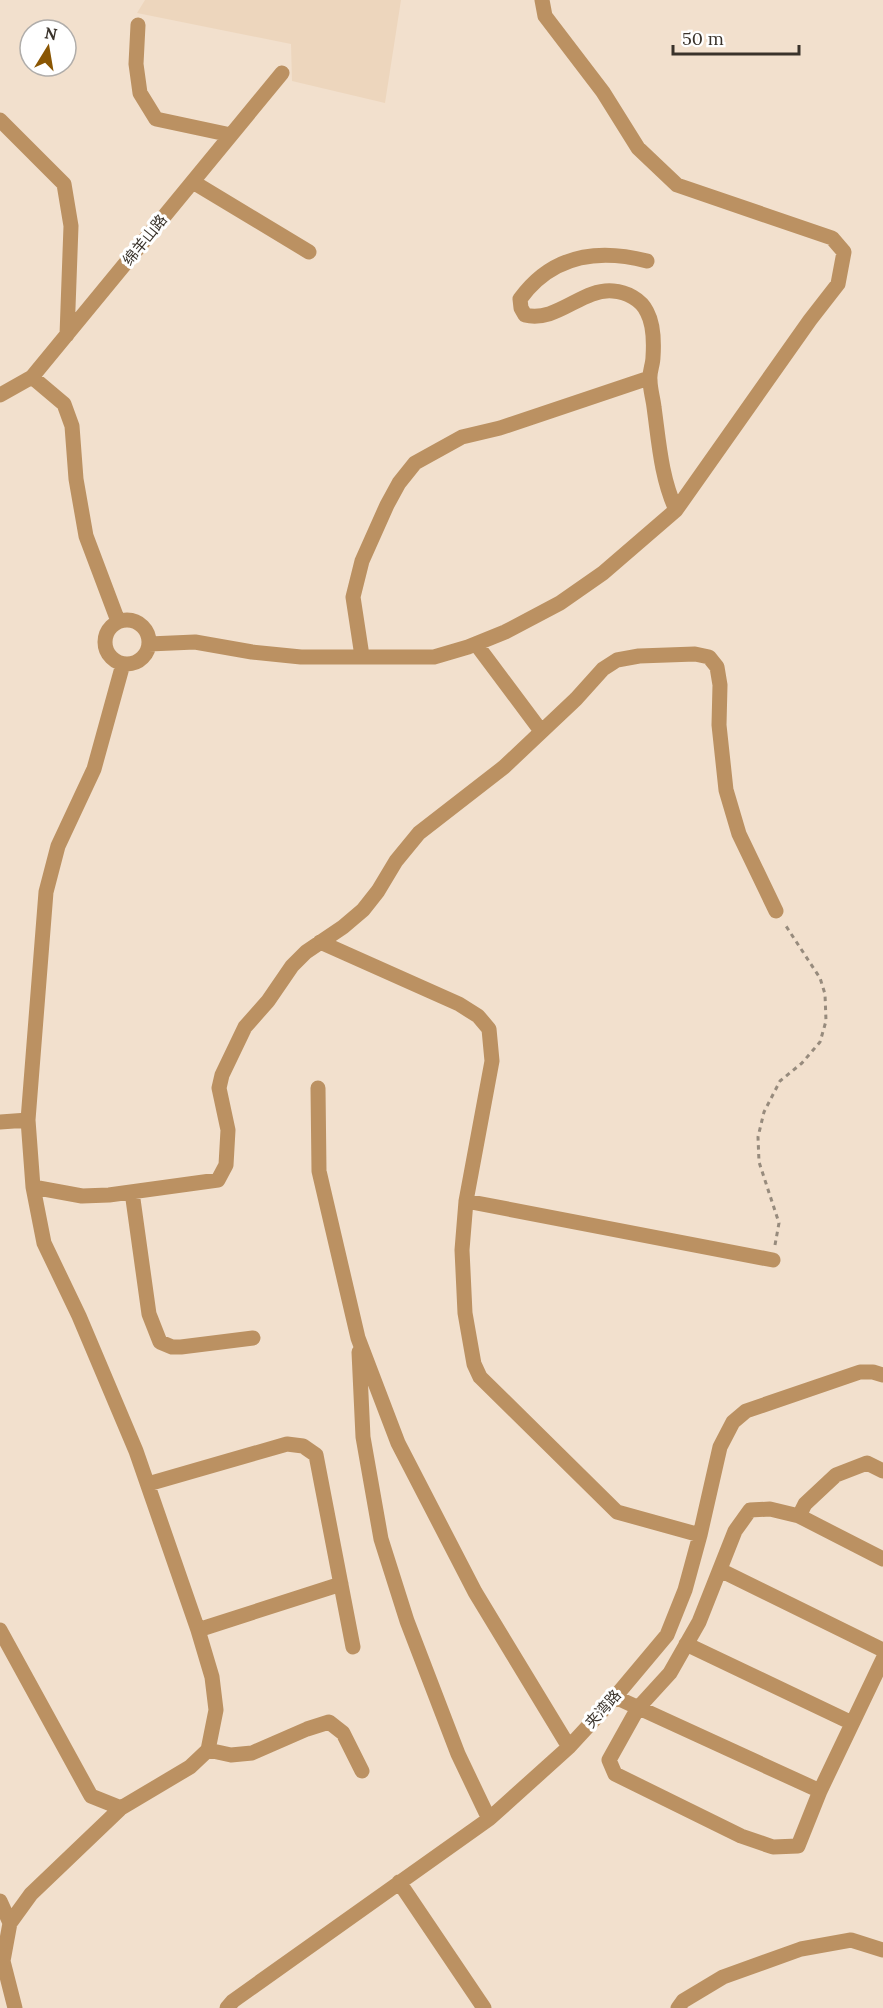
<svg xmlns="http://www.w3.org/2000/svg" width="883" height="2008" viewBox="0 0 883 2008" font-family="Lora,'Noto Sans SC',serif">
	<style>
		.built { fill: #edd6bd }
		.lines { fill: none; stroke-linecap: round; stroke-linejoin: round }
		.path { stroke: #978b7d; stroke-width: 3; stroke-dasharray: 4.5 4.5; stroke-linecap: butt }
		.minor { stroke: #bb9162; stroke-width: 15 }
		.labels { text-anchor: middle; stroke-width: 6; stroke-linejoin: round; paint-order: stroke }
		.street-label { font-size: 15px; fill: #3a332b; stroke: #fff }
	</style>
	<rect width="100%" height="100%" fill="#f2e0cd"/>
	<path class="built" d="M 145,0 L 401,0 L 385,103 L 292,81 L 291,44 L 137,13 Z"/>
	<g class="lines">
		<path class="path" d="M 775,1245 L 779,1223 L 759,1162 L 758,1137 L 764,1112 L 780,1081 L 802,1063 L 820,1042 L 826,1021 L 825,994 L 820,978 L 784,923"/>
		<path class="minor" d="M 138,25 L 136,64 L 140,93 L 156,119 L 231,135
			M 0,120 L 64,184 L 71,226 L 67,335
			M 193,182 L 309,252
			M 647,261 C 597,248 552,255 520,299 L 521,308 L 525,315 C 557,323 582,288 613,291 C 626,292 641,299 647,312 C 654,325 654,342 653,357 C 653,365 649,372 650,380 C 650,389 653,398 654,407 C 659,443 661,477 676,510
			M 32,377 L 64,404 L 72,426 L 76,479 L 86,536 L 118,621
			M 0,395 L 32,377 L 282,73
			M105 642a22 22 0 1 1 44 0a22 22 0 1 1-44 0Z
			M 149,644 L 195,642 L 252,652 L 301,657 L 434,657 L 468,647 L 505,632 L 560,603 L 603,573 L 676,510 L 810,320 L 838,284 L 844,252 L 832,238 L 677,185 L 638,148 L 603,92 L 545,16 L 542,0
			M 476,644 L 541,731
			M 362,656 L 353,597 L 362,561 L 387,505 L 399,483 L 415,463 L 462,437 L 500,428 L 649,378
			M 320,942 L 459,1004 L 478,1016 L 489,1029 L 492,1061 L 466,1201 L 462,1250 L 465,1313 L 474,1364 L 480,1377 L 617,1512 L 700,1535
			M 318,1088 L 319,1171 L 358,1338 L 398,1443 L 475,1592 L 569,1747
			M 0,1122 L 28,1120
			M 33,1187 L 82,1196 L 109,1195 L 218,1180 L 226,1165 L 228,1130 L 219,1088 L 222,1075 L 245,1027 L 268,1001 L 292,966 L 306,952 L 343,927 L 363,910 L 378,891 L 396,861 L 419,833 L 504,767 L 576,699 L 603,669 L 617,660 L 639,656 L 695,654 L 709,657 L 717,667 L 720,685 L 719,725 L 726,790 L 739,834 L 776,911
			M 132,1192 L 149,1314 L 160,1342 L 172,1347 L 181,1347 L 253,1338
			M 466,1201 L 773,1260
			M 359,1352 L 363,1437 L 381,1539 L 407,1621 L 458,1754 L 489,1819
			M 148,1484 L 287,1444 L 303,1446 L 316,1455 L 353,1647
			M 799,1516 L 805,1504 L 836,1475 L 867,1463 L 883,1471
			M 883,1559 L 799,1516 L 770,1509 L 750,1510 L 735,1531 L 699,1622 L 670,1673 L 638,1708 L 609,1760 L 615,1774 L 741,1836 L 773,1847 L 798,1846 L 820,1791 L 883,1659
			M 720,1570 L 883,1650
			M 0,1630 L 91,1796 L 121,1808
			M 198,1630 L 341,1584
			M 686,1644 L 852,1723
			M 615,1697 L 820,1791
			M 208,1750 L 231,1755 L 252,1753 L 307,1729 L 329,1722 L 343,1733 L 362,1771
			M 399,1882 L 484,2008
			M 0,1901 L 10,1923
			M 15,2008 L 3,1961 L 10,1923 L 31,1894 L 121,1808 L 190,1767 L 208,1750 L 216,1710 L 212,1677 L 198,1630 L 136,1451 L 79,1316 L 44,1243 L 33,1187 L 28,1120 L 46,892 L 58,846 L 94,769 L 123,664
			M 227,2008 L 233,2001 L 489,1819 L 569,1747 L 615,1697 L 667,1635 L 685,1590 L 700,1535 L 720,1447 L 733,1422 L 746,1411 L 860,1372 L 873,1372 L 883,1375
			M 678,2008 L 683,2001 L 723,1977 L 801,1949 L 851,1940 L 883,1950"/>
	</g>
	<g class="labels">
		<g class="street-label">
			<text transform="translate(145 240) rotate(-51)" y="5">绵羊山路</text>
			<text transform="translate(603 1709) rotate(-48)" y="5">夹湾路</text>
		</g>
	</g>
	<g transform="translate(48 48) rotate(11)"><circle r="28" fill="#ffffff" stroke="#b0adaa" stroke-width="1.5"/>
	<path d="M0-4.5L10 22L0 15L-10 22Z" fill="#8a5603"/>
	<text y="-9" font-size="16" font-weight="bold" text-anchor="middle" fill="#3a332b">N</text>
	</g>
	<path d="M673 45v9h126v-9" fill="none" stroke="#3a332b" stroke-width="3"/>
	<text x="682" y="45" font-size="18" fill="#3a332b" stroke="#ffffff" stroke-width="4.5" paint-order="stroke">50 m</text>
</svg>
